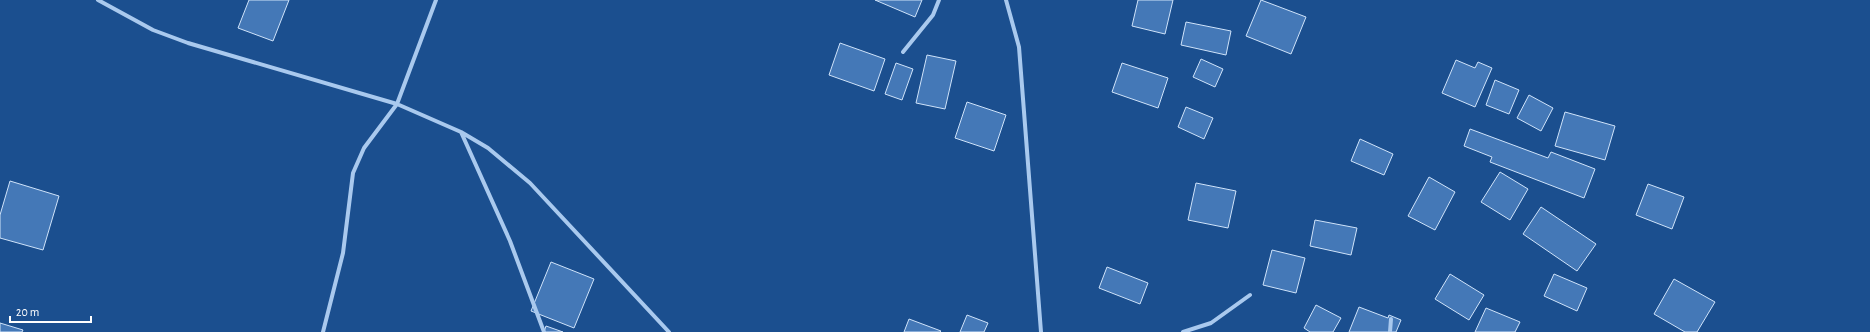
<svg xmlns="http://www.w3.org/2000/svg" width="1870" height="332" viewBox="0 0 1870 332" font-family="'Alegreya Sans',sans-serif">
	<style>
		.building { fill: #4478b7; stroke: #cfe3fa }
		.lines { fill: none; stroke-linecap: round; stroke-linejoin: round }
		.street { stroke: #a9c9ee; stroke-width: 4 }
	</style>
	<rect width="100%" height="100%" fill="#1b4f8f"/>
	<path class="building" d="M 249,0 L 289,0 L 273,41 L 238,28 Z
		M 875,0 L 922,0 L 915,17 Z
		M 1138,0 L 1173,0 L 1165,34 L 1132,26 Z
		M 1261,0 L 1306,17 L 1291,54 L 1246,36 Z
		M 1186,22 L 1231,31 L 1226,55 L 1181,45 Z
		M 840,43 L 885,59 L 874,91 L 829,75 Z
		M 927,55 L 956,61 L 945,109 L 916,103 Z
		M 1201,59 L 1223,69 L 1215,87 L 1193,77 Z
		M 1456,60 L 1475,68 L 1478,62 L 1492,68 L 1475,107 L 1442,93 Z
		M 896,63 L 913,69 L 902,100 L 885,94 Z
		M 1122,63 L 1168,78 L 1158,108 L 1112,92 Z
		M 1495,80 L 1519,90 L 1509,114 L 1486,105 Z
		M 1529,95 L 1553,108 L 1541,131 L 1517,118 Z
		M 967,102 L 1006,115 L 994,151 L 955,138 Z
		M 1186,107 L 1213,118 L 1204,139 L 1178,127 Z
		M 1565,112 L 1615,126 L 1605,160 L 1555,146 Z
		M 1470,129 L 1548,158 L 1551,152 L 1595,169 L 1584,198 L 1490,162 L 1492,157 L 1464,146 Z
		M 1360,139 L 1393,154 L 1384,175 L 1351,161 Z
		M 1500,172 L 1528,189 L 1510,220 L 1481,202 Z
		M 1429,177 L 1455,192 L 1435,230 L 1408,216 Z
		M 10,181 L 59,196 L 43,250 L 0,238 L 0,215 Z
		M 1196,183 L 1236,191 L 1228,228 L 1188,220 Z
		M 1648,184 L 1684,197 L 1672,229 L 1636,215 Z
		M 1541,207 L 1596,244 L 1577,271 L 1523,234 Z
		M 1315,220 L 1357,228 L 1351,255 L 1310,246 Z
		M 1272,250 L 1305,258 L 1296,293 L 1263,285 Z
		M 551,262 L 594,279 L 574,328 L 531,311 Z
		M 1107,267 L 1148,283 L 1140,304 L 1099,288 Z
		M 1450,274 L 1484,295 L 1469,320 L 1435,299 Z
		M 1554,274 L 1587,288 L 1577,311 L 1544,296 Z
		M 1674,279 L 1715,302 L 1697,332 L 1685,332 L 1654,314 Z
		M 1316,305 L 1341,318 L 1333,332 L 1310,332 L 1304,328 Z
		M 1359,307 L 1388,318 L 1389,315 L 1401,320 L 1396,332 L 1349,332 Z
		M 1486,308 L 1520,322 L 1515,332 L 1475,332 Z
		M 967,315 L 988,323 L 984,332 L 960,332 Z
		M 909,319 L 941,331 L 940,332 L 904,332 Z
		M 0,323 L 23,330 L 22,332 L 0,332 Z
		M 546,326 L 563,332 L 544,332 Z"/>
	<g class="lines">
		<path class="street" d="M 98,0 L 153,30 L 188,43 L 397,104 L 461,132 L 488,148 L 530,183 L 669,332
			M 1006,0 L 1019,47 L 1041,332
			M 903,52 L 933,15 L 939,0
			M 461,132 L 510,241 L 544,332
			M 323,332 L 343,253 L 353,173 L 364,148 L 397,104 L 436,0
			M 1183,332 L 1211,323 L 1250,295
			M 1390,332 L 1391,319"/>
	</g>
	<path d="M10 316v6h81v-6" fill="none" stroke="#ffffff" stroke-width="2"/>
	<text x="16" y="316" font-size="12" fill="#ffffff" stroke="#1b4f8f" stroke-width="3" paint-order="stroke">20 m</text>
</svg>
